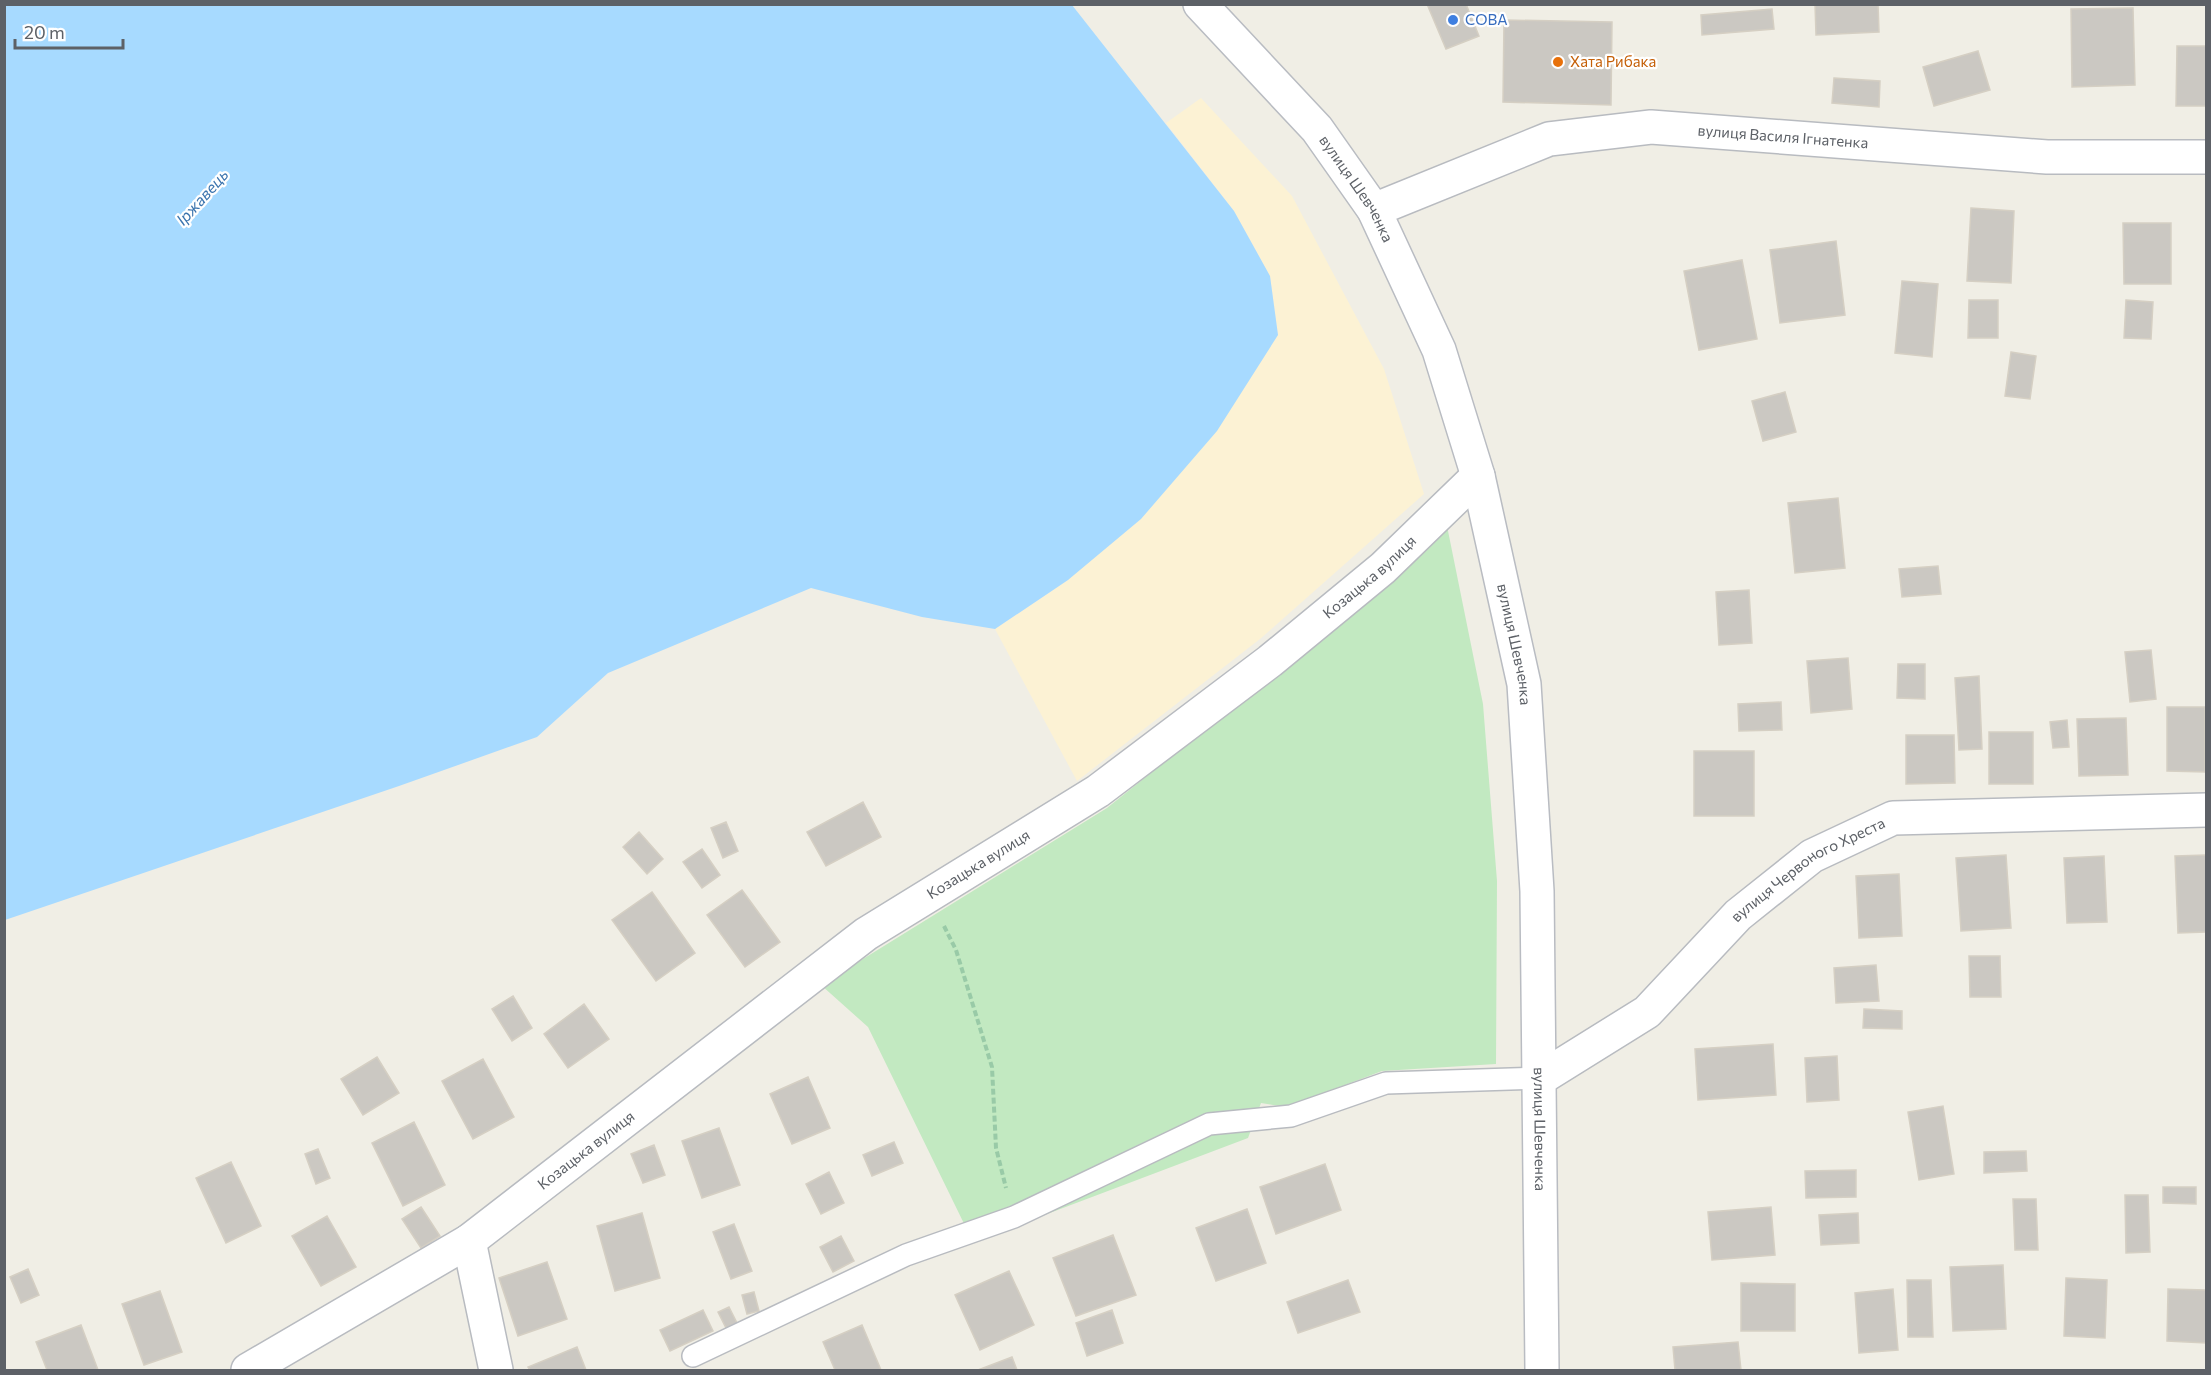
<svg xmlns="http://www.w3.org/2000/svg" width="2211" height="1375" viewBox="0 0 2211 1375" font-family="Commissioner,sans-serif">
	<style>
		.green { fill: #c2e9c1 }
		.sand { fill: #fcf2d4 }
		.water { fill: #a7daff }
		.building { fill: #cbc8c2; stroke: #d5cfc3; stroke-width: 1.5 }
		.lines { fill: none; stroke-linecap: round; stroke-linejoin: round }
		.lane-casing { stroke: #b8bbc0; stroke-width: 24 }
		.street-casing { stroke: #b8bbc0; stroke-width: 36 }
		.secondary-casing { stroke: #b9bcc2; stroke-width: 36 }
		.path { stroke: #99caa7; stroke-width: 4; stroke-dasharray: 6 3; stroke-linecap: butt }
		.lane { stroke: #fff; stroke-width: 21 }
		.street { stroke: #fff; stroke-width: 33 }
		.secondary { stroke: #fff; stroke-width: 33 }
		.shop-dot { fill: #3f7fe0; stroke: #fff; stroke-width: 2 }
		.food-dot { fill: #e8710a; stroke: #fff; stroke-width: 2 }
		.labels { text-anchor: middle; stroke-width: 4.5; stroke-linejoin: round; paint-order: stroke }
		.shop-label { font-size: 15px; fill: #366cbe; stroke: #fff; text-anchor: start }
		.food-label { font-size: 15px; fill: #c56008; stroke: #fff; text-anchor: start }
		.street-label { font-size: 15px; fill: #5d6167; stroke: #fff }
		.water-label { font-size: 16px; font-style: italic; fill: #3b74ae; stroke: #fff }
	</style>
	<rect width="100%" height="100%" fill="#f0eee5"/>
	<path class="green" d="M 1447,526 L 1483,704 L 1497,881 L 1496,1064 L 1382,1071 L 1287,1107 L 1261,1103 L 1248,1138 L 973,1242 L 868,1027 L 821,985 L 1107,808 L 1398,575 Z"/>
	<path class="sand" d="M 1201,98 L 1292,196 L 1384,369 L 1424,494 L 1260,639 L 1077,781 L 995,629 L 1068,580 L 1278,335 L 1270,276 L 1234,211 L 1166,123 Z"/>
	<path class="water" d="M 4,5 L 1072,5 L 1234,211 L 1270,276 L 1278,335 L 1217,431 L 1141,519 L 1068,580 L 995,629 L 922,617 L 811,588 L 608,673 L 537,737 L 399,786 L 5,920 Z"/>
	<path class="building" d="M 1427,4 L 1466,4 L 1479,36 L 1446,49 Z
		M 1815,4 L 1878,4 L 1879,32 L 1816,35 Z
		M 2133,8 L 2135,85 L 2072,87 L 2071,9 Z
		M 1772,9 L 1774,29 L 1702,35 L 1701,15 Z
		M 1504,20 L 1612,22 L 1611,105 L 1503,102 Z
		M 2177,46 L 2206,46 L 2206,106 L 2176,106 Z
		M 1978,51 L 1990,90 L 1934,106 L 1923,67 Z
		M 1834,78 L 1880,81 L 1879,107 L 1832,103 Z
		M 1971,208 L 2014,211 L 2011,283 L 1967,281 Z
		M 2123,223 L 2171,223 L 2171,284 L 2124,284 Z
		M 1836,241 L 1845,315 L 1780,323 L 1770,250 Z
		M 1742,260 L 1757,339 L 1699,350 L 1684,271 Z
		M 1902,281 L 1938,284 L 1932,357 L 1895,353 Z
		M 1969,300 L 1998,300 L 1998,338 L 1968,338 Z
		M 2126,300 L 2153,302 L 2151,339 L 2124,338 Z
		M 2011,352 L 2036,356 L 2030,399 L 2005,396 Z
		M 1785,392 L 1796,432 L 1763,441 L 1752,401 Z
		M 1838,498 L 1845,568 L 1795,573 L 1788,503 Z
		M 1938,566 L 1941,594 L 1902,597 L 1899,569 Z
		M 1749,590 L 1752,643 L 1719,645 L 1716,592 Z
		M 2151,650 L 2156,699 L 2130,702 L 2125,652 Z
		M 1848,658 L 1852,709 L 1811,713 L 1807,661 Z
		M 1898,664 L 1925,664 L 1925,699 L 1897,698 Z
		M 1979,676 L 1982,749 L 1959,750 L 1955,678 Z
		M 1781,702 L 1782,730 L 1739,731 L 1738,704 Z
		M 2167,707 L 2205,707 L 2205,772 L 2167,771 Z
		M 2126,718 L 2128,775 L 2079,776 L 2077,719 Z
		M 2067,720 L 2069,747 L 2053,748 L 2050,722 Z
		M 1989,732 L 2033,732 L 2033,784 L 1989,784 Z
		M 1906,735 L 1954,735 L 1955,783 L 1906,784 Z
		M 1694,751 L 1754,751 L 1754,816 L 1694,816 Z
		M 863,802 L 881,837 L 826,866 L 807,832 Z
		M 726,822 L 738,851 L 723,858 L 711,828 Z
		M 639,832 L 663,859 L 647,874 L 623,847 Z
		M 702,849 L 720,875 L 702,888 L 683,862 Z
		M 2006,855 L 2011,928 L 1961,931 L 1956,858 Z
		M 2206,855 L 2206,932 L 2178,933 L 2175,856 Z
		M 2104,856 L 2107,922 L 2067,923 L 2064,858 Z
		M 1899,874 L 1902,936 L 1859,938 L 1856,876 Z
		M 742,890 L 780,942 L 745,967 L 707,915 Z
		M 652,892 L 695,953 L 656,981 L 612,920 Z
		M 1969,956 L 2000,956 L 2001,997 L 1970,997 Z
		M 1876,965 L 1879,1001 L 1836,1003 L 1834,968 Z
		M 513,996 L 532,1028 L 512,1041 L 492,1009 Z
		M 584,1004 L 609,1039 L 568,1068 L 544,1034 Z
		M 1864,1009 L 1902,1011 L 1902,1029 L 1863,1028 Z
		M 1773,1044 L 1776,1095 L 1698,1100 L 1695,1049 Z
		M 1837,1056 L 1839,1100 L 1807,1102 L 1805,1058 Z
		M 377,1057 L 399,1093 L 363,1115 L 341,1079 Z
		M 483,1059 L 514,1117 L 473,1139 L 442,1081 Z
		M 808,1077 L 830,1128 L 792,1144 L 770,1094 Z
		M 1943,1106 L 1954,1174 L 1919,1180 L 1908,1112 Z
		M 414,1122 L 445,1185 L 403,1206 L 372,1143 Z
		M 719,1128 L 740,1185 L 702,1198 L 682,1141 Z
		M 894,1142 L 903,1163 L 872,1176 L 863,1155 Z
		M 654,1145 L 665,1175 L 643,1183 L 631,1154 Z
		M 318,1149 L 330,1178 L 316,1184 L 305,1154 Z
		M 2026,1151 L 2027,1171 L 1984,1173 L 1984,1152 Z
		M 231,1162 L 261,1226 L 226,1243 L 196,1178 Z
		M 1325,1164 L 1341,1210 L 1276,1234 L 1260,1187 Z
		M 1856,1170 L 1856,1197 L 1806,1198 L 1805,1171 Z
		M 829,1172 L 844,1203 L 821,1214 L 806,1184 Z
		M 2163,1187 L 2196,1187 L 2196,1204 L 2163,1203 Z
		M 2125,1195 L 2148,1195 L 2150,1252 L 2126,1253 Z
		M 2013,1199 L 2036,1199 L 2038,1250 L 2015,1250 Z
		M 421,1207 L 440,1236 L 421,1248 L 402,1219 Z
		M 1771,1207 L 1775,1255 L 1712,1260 L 1708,1212 Z
		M 1247,1209 L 1266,1263 L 1216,1281 L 1196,1228 Z
		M 642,1213 L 660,1278 L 615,1291 L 597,1226 Z
		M 1858,1213 L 1859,1243 L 1821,1245 L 1819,1215 Z
		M 327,1216 L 356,1267 L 321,1286 L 292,1236 Z
		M 734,1224 L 752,1271 L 731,1279 L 713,1232 Z
		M 1113,1235 L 1136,1295 L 1076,1316 L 1053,1258 Z
		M 841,1236 L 854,1261 L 833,1272 L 820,1247 Z
		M 547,1262 L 567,1319 L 518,1336 L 499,1278 Z
		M 2003,1265 L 2006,1329 L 1953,1331 L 1950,1267 Z
		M 28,1269 L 39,1295 L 21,1303 L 10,1277 Z
		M 1009,1271 L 1034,1325 L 980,1350 L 955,1295 Z
		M 2066,1278 L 2107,1280 L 2105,1338 L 2064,1336 Z
		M 1348,1280 L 1360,1312 L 1298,1333 L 1287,1302 Z
		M 1907,1280 L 1931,1280 L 1933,1337 L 1908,1337 Z
		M 1741,1283 L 1795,1284 L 1795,1331 L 1741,1331 Z
		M 1893,1289 L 1898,1350 L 1859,1353 L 1855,1293 Z
		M 2168,1289 L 2206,1290 L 2206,1343 L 2167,1341 Z
		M 160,1291 L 182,1352 L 144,1365 L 122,1304 Z
		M 754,1292 L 759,1311 L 747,1314 L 742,1295 Z
		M 729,1307 L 737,1323 L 726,1328 L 718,1312 Z
		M 703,1310 L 713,1331 L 670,1351 L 660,1330 Z
		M 1112,1310 L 1123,1343 L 1087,1356 L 1076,1323 Z
		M 81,1325 L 98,1370 L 47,1370 L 36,1342 Z
		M 862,1325 L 881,1370 L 835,1370 L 823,1342 Z
		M 1738,1342 L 1741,1370 L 1675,1370 L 1673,1347 Z
		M 577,1347 L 586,1370 L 530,1370 L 528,1367 Z
		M 1012,1357 L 1017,1370 L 978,1370 Z"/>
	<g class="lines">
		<g class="lane-casing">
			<path id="lane" d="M 693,1356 L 906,1255 L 1014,1217 L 1209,1124 L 1291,1116 L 1386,1083 L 1541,1078"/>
		</g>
		<g class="street-casing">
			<g id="street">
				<path id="s1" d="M 1374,210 L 1549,139 L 1651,127 L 2047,157 L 2206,157"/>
				<path id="s2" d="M 1541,1078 L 1647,1012 L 1738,915 L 1812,856 L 1893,818 L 2206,810"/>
				<path d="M 469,1241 L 496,1370"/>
				<path id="s3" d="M 248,1370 L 469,1241 L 866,934 L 1098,791 L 1270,661 L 1383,568 L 1478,476"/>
			</g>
		</g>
		<g class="secondary-casing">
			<g id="secondary">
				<path id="s4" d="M 1200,4 L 1317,129 L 1374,210 L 1439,350 L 1478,476 L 1524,684 L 1537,891 L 1542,1370"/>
			</g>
		</g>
		<path class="path" d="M 944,926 L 956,950 L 992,1067 L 996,1148 L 1006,1188"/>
		<use href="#lane" class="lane"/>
		<use href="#street" class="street"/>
		<use href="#secondary" class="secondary"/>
	</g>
	<circle class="shop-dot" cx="1453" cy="20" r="6"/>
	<circle class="food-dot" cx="1558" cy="62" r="6"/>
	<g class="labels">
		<g class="shop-label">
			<text x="1465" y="25">СОВА</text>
		</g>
		<g class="food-label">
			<text x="1570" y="67">Хата Рибака</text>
		</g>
		<g class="street-label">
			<text dy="5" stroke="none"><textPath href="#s1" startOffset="424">вулиця Василя Ігнатенка</textPath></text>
			<text dy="5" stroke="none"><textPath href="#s4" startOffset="243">вулиця Шевченка</textPath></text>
			<text dy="5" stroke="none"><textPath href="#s3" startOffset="1376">Козацька вулиця</textPath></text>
			<text dy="5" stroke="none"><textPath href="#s4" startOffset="729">вулиця Шевченка</textPath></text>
			<text dy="5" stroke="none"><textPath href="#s3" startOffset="890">Козацька вулиця</textPath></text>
			<text dy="5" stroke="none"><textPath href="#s2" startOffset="342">вулиця Червоного Хреста</textPath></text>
			<text dy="5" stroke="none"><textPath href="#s4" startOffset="1215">вулиця Шевченка</textPath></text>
			<text dy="5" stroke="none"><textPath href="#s3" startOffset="404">Козацька вулиця</textPath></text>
		</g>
		<g class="water-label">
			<text transform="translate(202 197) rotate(-48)" y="6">Іржавець</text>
		</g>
	</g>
	<rect width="2211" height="1375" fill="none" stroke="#5d6167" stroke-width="12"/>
	<path d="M15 39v9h108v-9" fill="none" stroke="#5d6167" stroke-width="3"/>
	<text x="24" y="39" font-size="18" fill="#5d6167" stroke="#ffffff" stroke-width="4.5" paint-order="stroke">20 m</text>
</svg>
